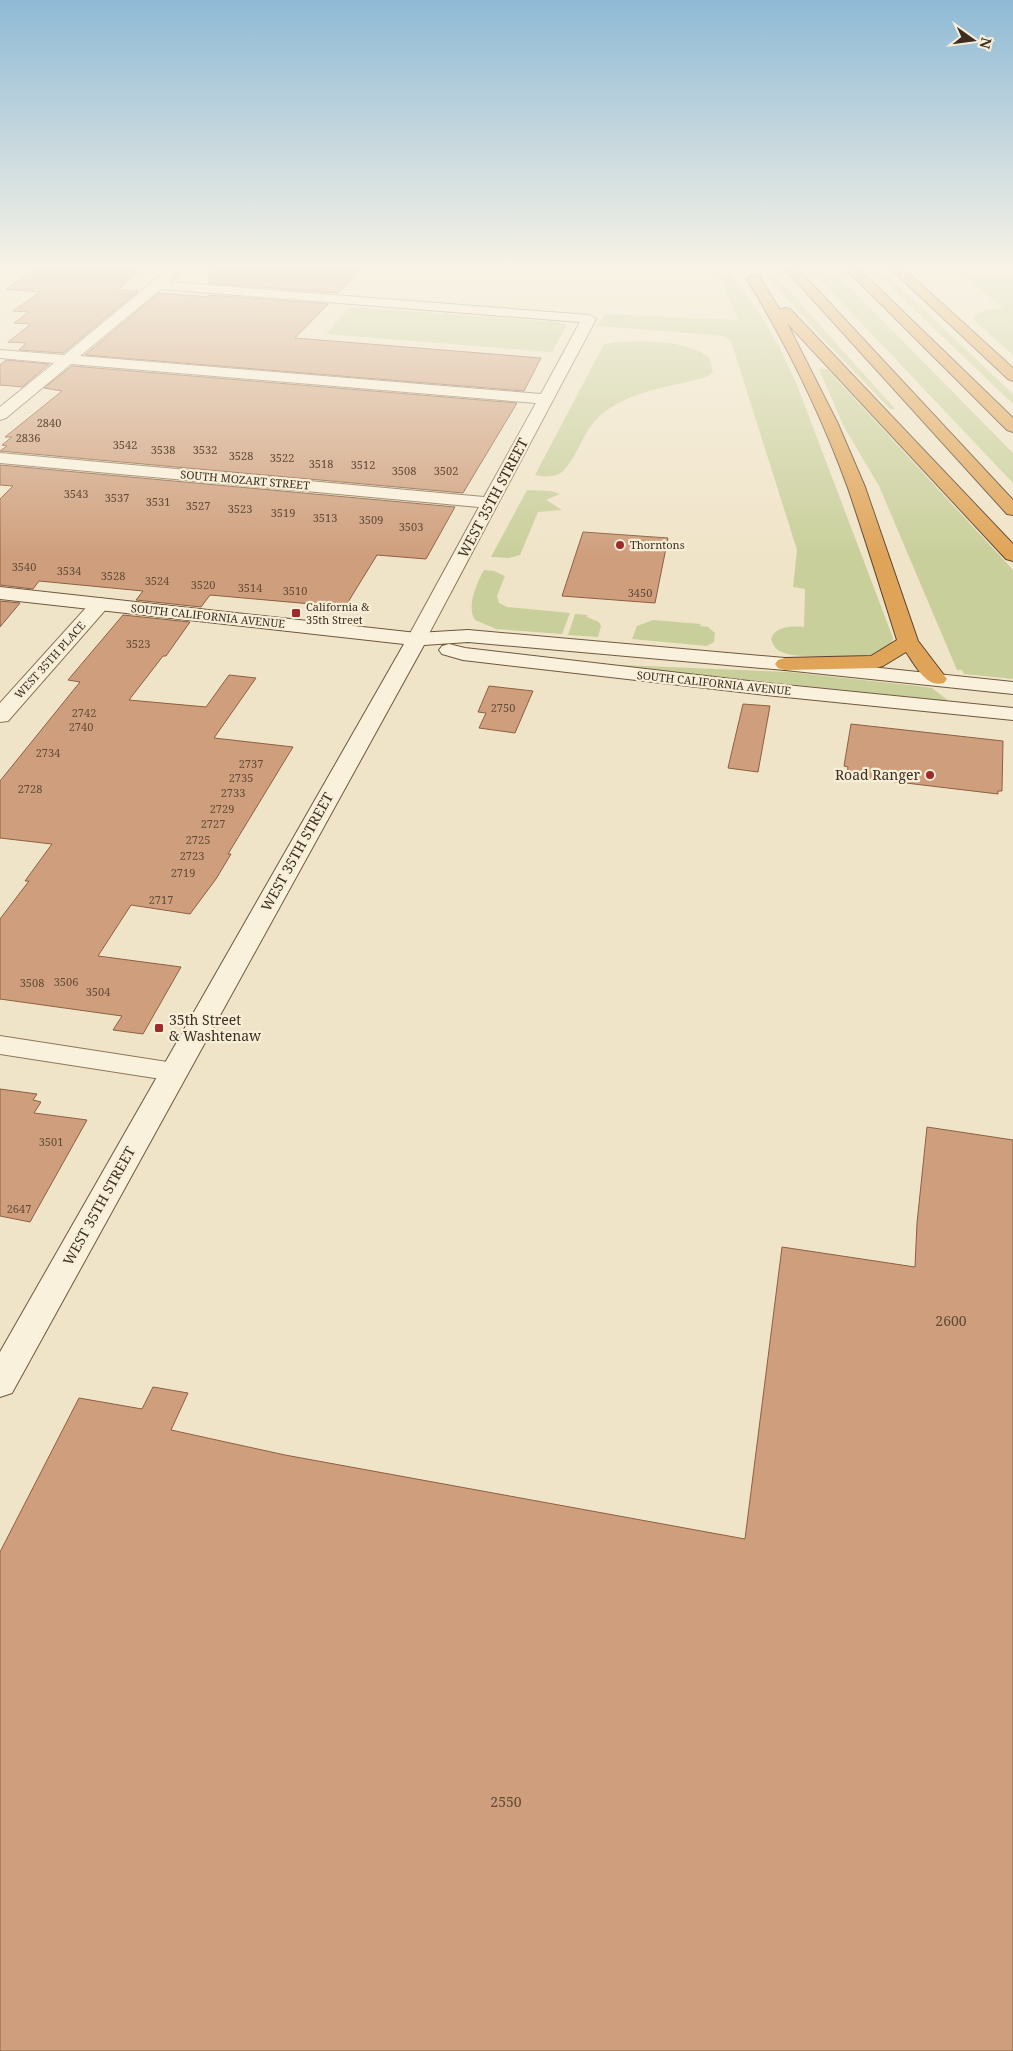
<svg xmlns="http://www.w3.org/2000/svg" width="1013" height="2051" viewBox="0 0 1013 2051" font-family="'Noto Serif',serif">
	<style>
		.green { fill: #c9cf9b }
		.building { fill: #cf9f7d; stroke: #8d5f41 }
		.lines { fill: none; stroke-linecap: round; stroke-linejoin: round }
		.street-casing { stroke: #8d765c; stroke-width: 2 }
		.secondary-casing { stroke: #6f573f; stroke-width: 2 }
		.highway-casing { stroke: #5b4430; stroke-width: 2 }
		.street { fill: #faf1dc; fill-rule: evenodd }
		.secondary { fill: #faf1dc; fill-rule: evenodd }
		.highway { fill: #e0a458; fill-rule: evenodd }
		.poi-dot { fill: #9e2a2b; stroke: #f7eed8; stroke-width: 2 }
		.labels { text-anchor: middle; stroke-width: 4.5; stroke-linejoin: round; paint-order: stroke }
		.number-label { font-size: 11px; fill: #624a37 }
		.far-street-label { font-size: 11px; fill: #3d2e20; stroke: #f7eed8 }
		.far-poi-label { font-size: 11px; fill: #3d2e20; stroke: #f7eed8; text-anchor: start }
		.street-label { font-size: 14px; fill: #3d2e20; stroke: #f7eed8 }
		.poi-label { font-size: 14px; fill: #3d2e20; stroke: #f7eed8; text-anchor: end }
		.near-number-label { font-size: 14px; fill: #624a37 }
	</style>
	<rect width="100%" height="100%" fill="#f0e4c8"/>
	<path class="green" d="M 713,269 L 727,269 L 761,316 L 779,346 L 797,385 L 893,638 C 889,656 870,657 854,661 L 852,656 C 837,656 797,658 784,653 C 776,651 773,645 771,639 C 775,626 792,626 804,627 L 805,589 L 793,587 L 797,550 L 731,341 L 723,336 L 714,335 L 598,326 L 605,314 L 738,320 L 720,276 Z
		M 761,269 L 770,269 L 895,409 L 890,409 L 821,337 Z
		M 810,269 L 832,269 L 1013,453 L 1013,483 Z
		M 872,269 L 881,269 L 1013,394 L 1013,404 Z
		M 956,269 L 1013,269 L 1013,355 L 976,322 L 974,316 L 986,310 L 1003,308 Z
		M 350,307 L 557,322 L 567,325 L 552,352 L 326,334 Z
		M 617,342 C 648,341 683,340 709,357 L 713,372 L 706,377 C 672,387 631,390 602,414 C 584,428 579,454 564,470 C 557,478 544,477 535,475 L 604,344 Z
		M 819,369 L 827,369 L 1013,570 L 1013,679 L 964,674 L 962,670 L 957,670 L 879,486 L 844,427 Z
		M 527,490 L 551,491 L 560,494 L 546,500 L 562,510 L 538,512 L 520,555 L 509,558 L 491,557 Z
		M 484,570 L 494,571 L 505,576 L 497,596 L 499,603 L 507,607 L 570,613 L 562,634 L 496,629 L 475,620 C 466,607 477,582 484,570 Z
		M 575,614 L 587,615 L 587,617 L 599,622 L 601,626 L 598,637 L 568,635 Z
		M 653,620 L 701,624 L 700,626 L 708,627 L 715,633 L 714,642 L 707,646 L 632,639 L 637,626 Z
		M 621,665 L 789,672 L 918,686 L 932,688 L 949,701 L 616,666 Z"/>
	<path class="building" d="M 35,269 L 143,269 L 121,286 L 123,286 L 118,290 L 138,291 L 63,353 L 19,350 L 26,343 L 8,342 L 31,324 L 14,323 L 29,312 L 13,311 L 40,292 L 6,289 Z
		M 210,269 L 362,269 L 338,293 L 209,283 Z
		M 159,293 L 209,297 L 209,295 L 328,304 L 295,338 L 541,358 L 524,391 L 85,355 Z
		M 6,360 L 49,364 L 22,387 L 0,385 L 0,365 Z
		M 72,366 L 517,403 L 463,493 L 0,451 L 7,446 L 2,445 L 12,437 L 5,437 L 62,391 L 44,388 Z
		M 0,465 L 455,507 L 426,559 L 377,555 L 345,607 L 210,595 L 201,607 L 136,600 L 143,591 L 39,581 L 33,589 L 0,585 L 0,499 L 13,486 L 0,485 Z
		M 583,532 L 668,538 L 655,603 L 562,596 Z
		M 0,601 L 20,603 L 0,627 Z
		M 123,615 L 190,622 L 166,656 L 163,656 L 129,700 L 206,707 L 229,675 L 256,678 L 214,738 L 293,747 L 228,854 L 231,854 L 216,879 L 190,914 L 131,905 L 98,956 L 181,967 L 143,1034 L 113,1030 L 122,1016 L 0,999 L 0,919 L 29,881 L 25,881 L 52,844 L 0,838 L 0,781 L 80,682 L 68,680 Z
		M 489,686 L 533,691 L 515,733 L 479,728 L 486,713 L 478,712 Z
		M 743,704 L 770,706 L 758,772 L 728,768 Z
		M 851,724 L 1003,741 L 1002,791 L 998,791 L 998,794 L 847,776 L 848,767 L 844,766 Z
		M 0,1089 L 37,1094 L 33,1100 L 41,1102 L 34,1113 L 87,1120 L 30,1222 L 0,1216 Z
		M 927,1127 L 1013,1140 L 1013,2051 L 0,2051 L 0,1552 L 79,1398 L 142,1409 L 153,1387 L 188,1393 L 171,1430 L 285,1455 L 745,1539 L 782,1247 L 915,1267 L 917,1223 Z"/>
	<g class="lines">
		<g class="street-casing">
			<path id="street" d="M 171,270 L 178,274 L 169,282 L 589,315 L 596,319 L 424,643 L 417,645 L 410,643 L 407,639 L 479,507 L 0,463 L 0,453 L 484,497 L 536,403 L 71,364 L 6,418 L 0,420 L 0,407 L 54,363 L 0,358 L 0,350 L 64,355 L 152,282 L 166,271 ZM 161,289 L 580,322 L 541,394 L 80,356 Z
				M 100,598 L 107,600 L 110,604 L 107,608 L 8,721 L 0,722 L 0,703 L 93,600 Z
				M 0,1036 L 174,1063 L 184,1065 L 188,1072 L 184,1079 L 174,1081 L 0,1054 Z"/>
		</g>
		<g class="secondary-casing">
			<path id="secondary" d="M 0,587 L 417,633 L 468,630 L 785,658 L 1013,682 L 1013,694 L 785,670 L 468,642 L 424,645 L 12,1393 L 0,1397 L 0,1352 L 404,644 L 0,599 Z
				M 449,644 L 465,648 L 766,683 L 1013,708 L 1013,720 L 766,695 L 463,660 L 442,654 L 439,650 L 442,646 Z"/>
		</g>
		<g class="highway-casing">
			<path id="highway" d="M 785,269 L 798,269 L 1013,500 L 1013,515 L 1007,514 Z
				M 846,269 L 859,269 L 1013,418 L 1013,432 L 1007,430 Z
				M 891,269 L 904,269 L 1013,368 L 1013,381 L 1008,379 Z
				M 754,275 L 759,276 L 780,310 L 785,308 L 790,309 L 1013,544 L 1013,561 L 1006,559 L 787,323 L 838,424 L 865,487 L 918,641 L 947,679 L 944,683 C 926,688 916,666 906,652 L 883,666 L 876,668 L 785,670 L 778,668 L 775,664 L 778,660 L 785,658 L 871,656 L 897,640 C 881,589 865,538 848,488 C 822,416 787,345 747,279 Z"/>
		</g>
		<use href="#street" class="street"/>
		<use href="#secondary" class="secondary"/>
		<use href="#highway" class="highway"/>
	</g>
	<linearGradient id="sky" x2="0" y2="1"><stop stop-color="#8fbad6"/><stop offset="0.48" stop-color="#f8f3e6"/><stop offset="1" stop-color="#f8f3e6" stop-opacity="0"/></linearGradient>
	<rect width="1013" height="556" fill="url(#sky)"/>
	<g class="poi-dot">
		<circle cx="620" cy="545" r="5"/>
		<rect x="291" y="608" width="10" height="10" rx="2.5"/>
		<circle cx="930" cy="775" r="5"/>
		<rect x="154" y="1023" width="10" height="10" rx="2.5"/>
	</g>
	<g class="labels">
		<g class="number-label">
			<text x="49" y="427">2840</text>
			<text x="28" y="442">2836</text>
			<text x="125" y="449">3542</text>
			<text x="163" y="454">3538</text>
			<text x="205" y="454">3532</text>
			<text x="241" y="460">3528</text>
			<text x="282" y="462">3522</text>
			<text x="321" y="468">3518</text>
			<text x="363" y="469">3512</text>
			<text x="404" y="475">3508</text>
			<text x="446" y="475">3502</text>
			<text x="76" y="498">3543</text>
			<text x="117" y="502">3537</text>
			<text x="158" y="506">3531</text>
			<text x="198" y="510">3527</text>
			<text x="240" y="513">3523</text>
			<text x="283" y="517">3519</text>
			<text x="325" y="522">3513</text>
			<text x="371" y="524">3509</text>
			<text x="411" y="531">3503</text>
			<text x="24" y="571">3540</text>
			<text x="69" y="575">3534</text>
			<text x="113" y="580">3528</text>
			<text x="157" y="585">3524</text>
			<text x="203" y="589">3520</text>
			<text x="250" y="592">3514</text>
			<text x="295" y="595">3510</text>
			<text x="640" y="597">3450</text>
			<text x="138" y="648">3523</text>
			<text x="503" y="712">2750</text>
			<text x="84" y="717">2742</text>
			<text x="81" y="731">2740</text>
			<text x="48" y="757">2734</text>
			<text x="251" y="768">2737</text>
			<text x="241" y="782">2735</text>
			<text x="30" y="793">2728</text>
			<text x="233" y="797">2733</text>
			<text x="222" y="813">2729</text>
			<text x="213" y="828">2727</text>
			<text x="198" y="844">2725</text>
			<text x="192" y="860">2723</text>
			<text x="183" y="877">2719</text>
			<text x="161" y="904">2717</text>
			<text x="66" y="986">3506</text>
			<text x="32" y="987">3508</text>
			<text x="98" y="996">3504</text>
			<text x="51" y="1146">3501</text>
			<text x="19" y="1213">2647</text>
		</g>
		<g class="far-street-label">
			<text transform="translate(245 480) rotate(5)" y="4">SOUTH MOZART STREET</text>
			<text transform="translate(208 616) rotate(6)" y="4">SOUTH CALIFORNIA AVENUE</text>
			<text transform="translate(50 660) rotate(-48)" y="4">WEST 35TH PLACE</text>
			<text transform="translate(714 683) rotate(6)" y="4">SOUTH CALIFORNIA AVENUE</text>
		</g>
		<g class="far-poi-label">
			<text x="630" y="549">Thorntons</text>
			<text x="306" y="611">California &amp;<tspan x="306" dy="13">35th Street</tspan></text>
		</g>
		<g class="street-label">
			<text transform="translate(493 498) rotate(-62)" y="5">WEST 35TH STREET</text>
			<text transform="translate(297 852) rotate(-61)" y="5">WEST 35TH STREET</text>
			<text transform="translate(99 1206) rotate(-61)" y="5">WEST 35TH STREET</text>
		</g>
		<g class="poi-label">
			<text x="920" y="780">Road Ranger</text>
			<text x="169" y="1025" text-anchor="start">35th Street<tspan x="169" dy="16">&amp; Washtenaw</tspan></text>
		</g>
		<g class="near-number-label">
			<text x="951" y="1326">2600</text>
			<text x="506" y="1807">2550</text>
		</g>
	</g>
	<g transform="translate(973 40) rotate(104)" stroke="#f7eed8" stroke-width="4" paint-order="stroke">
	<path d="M0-4L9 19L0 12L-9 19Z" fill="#3d2e20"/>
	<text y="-8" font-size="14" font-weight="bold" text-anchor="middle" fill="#3d2e20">N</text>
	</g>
</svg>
